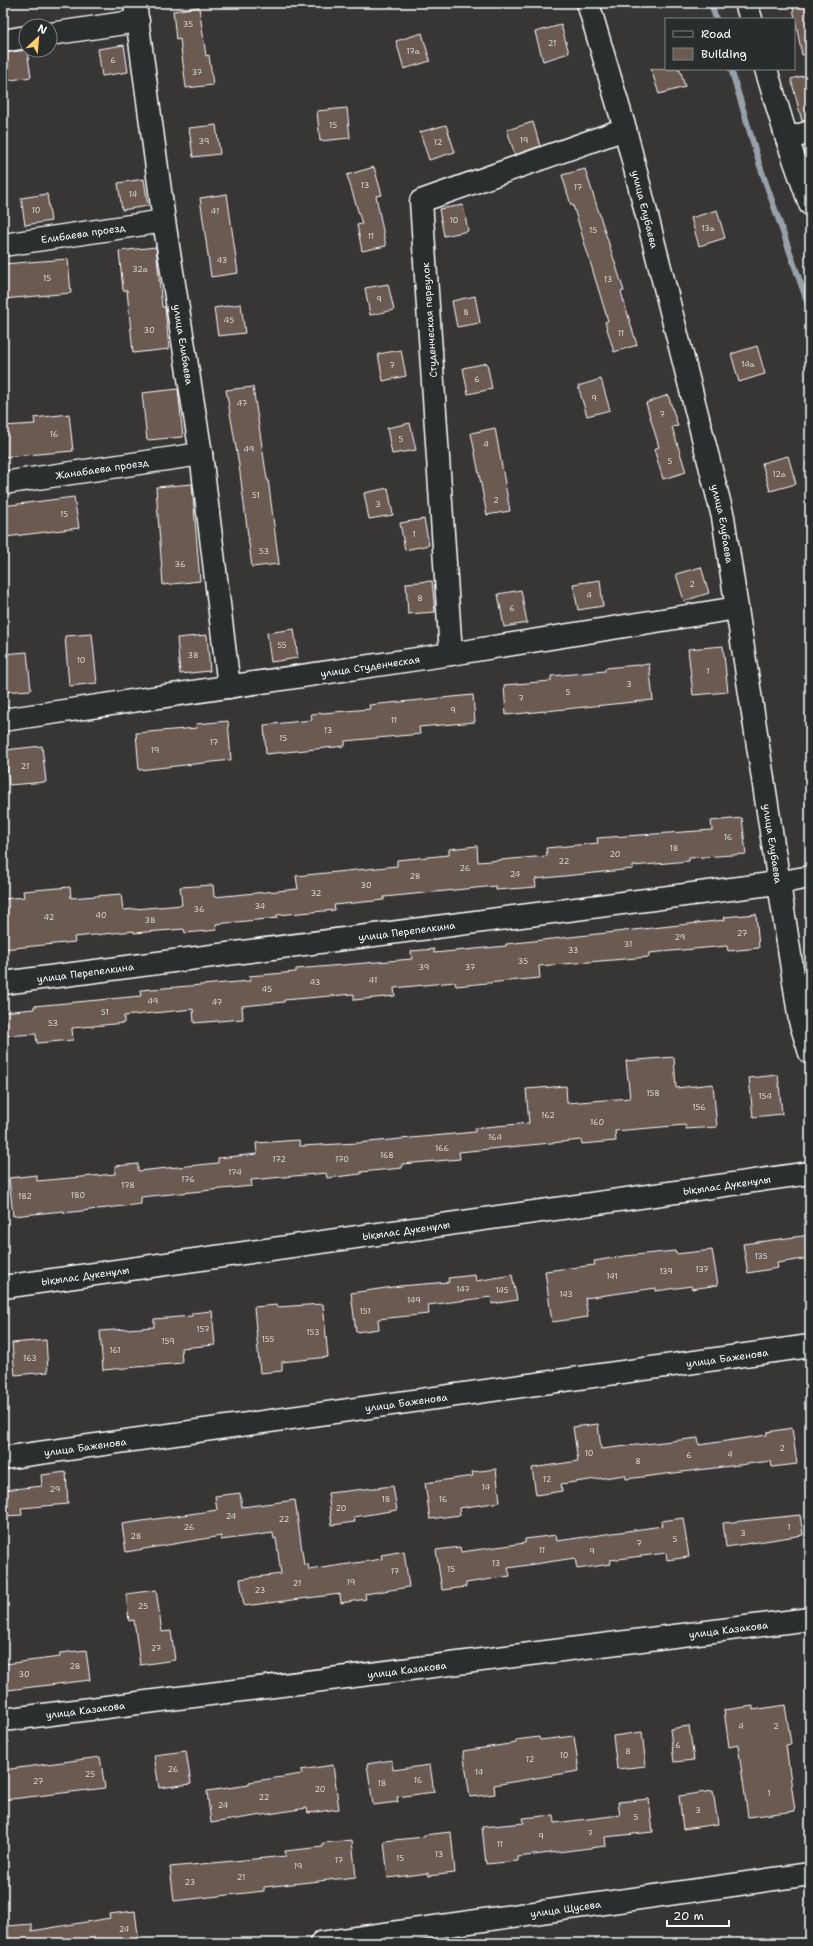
<svg xmlns="http://www.w3.org/2000/svg" width="813" height="1946" viewBox="0 0 813 1946" font-family="'Shantell Sans',sans-serif">
	<style>
		.lines { fill: none; stroke-linecap: round; stroke-linejoin: round }
		.stream { stroke: #96a1aa; stroke-width: 6 }
		.building { fill: #6a5a51; stroke: #fff }
		.minor-casing { stroke: #fff; stroke-width: 25 }
		.minor { stroke: #2a2d2e; stroke-width: 22 }
		.labels { text-anchor: middle; stroke-width: 3.5; stroke-linejoin: round; paint-order: stroke }
		.number-label { font-size: 8px; fill: #dad6d4 }
		.street-label { font-size: 10px; fill: #fff; stroke: #2a2d2e }
	</style>
	<rect width="100%" height="100%" fill="#373635"/>
	<filter id="ink" filterUnits="userSpaceOnUse"><feTurbulence type="fractalNoise" baseFrequency=".025" numOctaves="2"/><feDisplacementMap in="SourceGraphic" scale="8" xChannelSelector="R" yChannelSelector="G"/><feConvolveMatrix kernelMatrix="1 2 1 2 8 2 1 2 1" color-interpolation-filters="sRGB"/></filter>
	<g filter="url(#ink)">
		<g class="lines">
			<path class="stream" d="M 711,3 L 716,19
				M 731,69 L 760,166 L 810,310"/>
		</g>
		<path class="building" d="M 792,3 L 810,3 L 810,54 L 802,55 Z
			M 199,7 L 206,56 L 209,55 L 213,85 L 186,88 L 180,39 L 176,40 L 173,11 Z
			M 561,25 L 569,53 L 543,61 L 535,32 Z
			M 422,33 L 430,61 L 404,69 L 396,41 Z
			M 124,45 L 128,72 L 102,76 L 98,49 Z
			M 27,50 L 31,77 L 5,81 L 3,53 Z
			M 651,69 L 680,69 L 685,87 L 659,94 Z
			M 810,74 L 810,120 L 802,121 L 791,79 Z
			M 347,108 L 350,138 L 320,141 L 317,111 Z
			M 533,122 L 540,146 L 515,155 L 507,130 Z
			M 216,125 L 220,154 L 193,157 L 189,128 Z
			M 446,125 L 455,152 L 429,160 L 420,132 Z
			M 374,167 L 382,195 L 376,196 L 386,246 L 362,251 L 357,225 L 362,224 L 347,175 Z
			M 585,169 L 624,291 L 621,292 L 637,345 L 614,352 L 605,322 L 608,321 L 573,205 L 571,205 L 562,175 Z
			M 144,179 L 148,206 L 122,210 L 118,183 Z
			M 47,194 L 51,221 L 25,225 L 21,198 Z
			M 227,194 L 238,273 L 211,277 L 200,198 Z
			M 463,205 L 468,231 L 444,236 L 439,209 Z
			M 717,210 L 725,238 L 699,246 L 691,218 Z
			M 156,247 L 162,307 L 165,307 L 169,349 L 133,353 L 127,290 L 123,290 L 119,251 Z
			M 68,259 L 71,293 L 3,299 L 3,264 Z
			M 388,284 L 394,310 L 370,315 L 365,288 Z
			M 475,296 L 480,323 L 457,327 L 452,301 Z
			M 241,304 L 245,333 L 218,336 L 214,308 Z
			M 757,346 L 765,374 L 739,382 L 731,354 Z
			M 401,350 L 406,376 L 383,381 L 378,354 Z
			M 487,363 L 492,389 L 468,394 L 463,368 Z
			M 601,379 L 610,410 L 587,416 L 578,386 Z
			M 253,387 L 267,479 L 268,479 L 279,564 L 252,567 L 239,465 L 226,390 Z
			M 178,389 L 183,437 L 147,440 L 142,393 Z
			M 668,395 L 678,426 L 672,427 L 686,472 L 663,479 L 654,449 L 659,447 L 646,403 Z
			M 69,414 L 73,451 L 3,457 L 3,426 L 35,424 L 34,418 Z
			M 410,423 L 416,450 L 392,454 L 387,428 Z
			M 495,428 L 510,511 L 487,515 L 471,433 Z
			M 788,456 L 796,484 L 770,491 L 762,463 Z
			M 192,484 L 200,581 L 163,585 L 156,487 Z
			M 388,488 L 393,515 L 369,519 L 364,493 Z
			M 74,497 L 79,528 L 5,537 L 3,506 Z
			M 424,519 L 429,545 L 405,550 L 400,523 Z
			M 701,567 L 709,593 L 684,601 L 676,574 Z
			M 600,580 L 603,606 L 578,610 L 573,584 Z
			M 432,581 L 435,612 L 408,614 L 406,583 Z
			M 521,590 L 527,623 L 504,627 L 498,594 Z
			M 294,629 L 298,658 L 271,662 L 267,633 Z
			M 92,634 L 97,683 L 69,686 L 65,636 Z
			M 207,635 L 210,671 L 180,674 L 177,638 Z
			M 723,646 L 728,692 L 693,695 L 688,649 Z
			M 27,652 L 31,690 L 3,692 L 3,654 Z
			M 649,664 L 653,700 L 506,715 L 504,685 L 551,681 L 551,676 L 605,671 L 605,668 Z
			M 473,695 L 475,722 L 419,727 L 420,734 L 345,741 L 345,746 L 266,754 L 264,725 L 312,720 L 311,714 L 370,709 L 369,705 Z
			M 228,721 L 231,760 L 139,770 L 136,733 L 197,728 L 196,724 Z
			M 42,746 L 46,782 L 9,785 L 5,750 Z
			M 742,818 L 746,854 L 689,858 L 689,861 L 633,866 L 633,869 L 535,879 L 536,887 L 496,890 L 496,886 L 384,897 L 384,900 L 334,905 L 335,910 L 277,915 L 277,918 L 216,924 L 217,930 L 185,933 L 184,929 L 134,933 L 134,931 L 74,937 L 75,942 L 3,949 L 3,899 L 24,897 L 23,891 L 70,887 L 71,898 L 121,894 L 123,910 L 182,905 L 180,887 L 213,885 L 214,897 L 298,889 L 296,876 L 397,866 L 397,860 L 449,855 L 449,849 L 477,846 L 478,862 L 547,856 L 546,848 L 598,843 L 597,838 L 712,830 L 711,821 Z
			M 756,914 L 759,948 L 728,951 L 727,946 L 649,953 L 649,957 L 539,966 L 540,978 L 456,986 L 455,982 L 394,988 L 395,996 L 354,1000 L 354,994 L 284,1000 L 284,1002 L 242,1006 L 243,1019 L 194,1023 L 193,1009 L 124,1016 L 124,1023 L 72,1028 L 73,1040 L 37,1043 L 36,1034 L 3,1036 L 3,1012 L 34,1009 L 34,1006 L 141,996 L 140,990 L 250,981 L 249,976 L 296,972 L 296,969 L 412,959 L 411,951 L 434,949 L 434,953 L 506,946 L 506,944 L 725,920 L 724,917 Z
			M 674,1057 L 676,1088 L 713,1084 L 717,1127 L 686,1129 L 685,1125 L 615,1131 L 616,1141 L 582,1144 L 581,1140 L 459,1152 L 460,1159 L 402,1164 L 402,1168 L 361,1172 L 361,1174 L 327,1178 L 326,1173 L 251,1180 L 252,1186 L 141,1197 L 141,1204 L 64,1213 L 64,1211 L 13,1216 L 9,1178 L 37,1175 L 37,1181 L 115,1174 L 115,1166 L 138,1164 L 138,1171 L 218,1163 L 218,1158 L 257,1154 L 256,1143 L 299,1140 L 300,1146 L 358,1143 L 475,1132 L 475,1128 L 529,1123 L 526,1089 L 566,1086 L 567,1103 L 630,1098 L 626,1061 Z
			M 778,1075 L 782,1114 L 753,1117 L 749,1078 Z
			M 810,1235 L 810,1258 L 777,1263 L 778,1268 L 748,1273 L 743,1244 Z
			M 712,1250 L 718,1285 L 692,1289 L 691,1286 L 656,1291 L 656,1288 L 585,1298 L 588,1317 L 552,1322 L 545,1271 L 595,1265 L 594,1261 L 625,1256 L 675,1251 L 676,1254 Z
			M 475,1275 L 476,1281 L 512,1275 L 517,1300 L 492,1304 L 491,1297 L 428,1305 L 429,1314 L 378,1319 L 379,1329 L 356,1332 L 351,1293 L 400,1286 L 449,1282 L 448,1278 Z
			M 323,1304 L 328,1357 L 282,1362 L 282,1371 L 260,1373 L 254,1307 L 277,1305 L 277,1307 Z
			M 212,1311 L 215,1345 L 181,1348 L 182,1363 L 103,1370 L 100,1331 L 154,1327 L 154,1319 L 192,1316 L 192,1313 Z
			M 46,1340 L 48,1372 L 15,1375 L 12,1343 Z
			M 598,1424 L 601,1449 L 698,1438 L 699,1445 L 767,1435 L 767,1432 L 792,1428 L 797,1464 L 772,1467 L 771,1461 L 626,1479 L 625,1475 L 561,1484 L 562,1491 L 536,1495 L 532,1468 L 578,1461 L 573,1427 Z
			M 496,1469 L 500,1502 L 459,1508 L 460,1515 L 430,1519 L 425,1483 L 473,1476 L 472,1472 Z
			M 66,1472 L 68,1504 L 21,1508 L 22,1515 L 3,1516 L 3,1490 L 42,1486 L 41,1475 Z
			M 393,1486 L 397,1510 L 354,1517 L 355,1522 L 332,1525 L 328,1493 Z
			M 240,1493 L 242,1507 L 295,1500 L 304,1565 L 308,1564 L 309,1570 L 382,1559 L 381,1555 L 404,1551 L 409,1587 L 365,1594 L 366,1599 L 341,1603 L 340,1594 L 244,1606 L 240,1579 L 281,1574 L 276,1538 L 274,1539 L 273,1533 L 221,1540 L 221,1536 L 126,1552 L 122,1524 L 217,1510 L 215,1496 Z
			M 800,1515 L 803,1535 L 726,1547 L 723,1523 Z
			M 683,1518 L 689,1557 L 667,1560 L 666,1553 L 610,1560 L 611,1564 L 577,1569 L 575,1558 L 508,1568 L 510,1576 L 466,1583 L 466,1587 L 442,1590 L 436,1550 L 460,1547 L 461,1552 L 525,1543 L 525,1539 L 556,1535 L 557,1541 L 662,1526 L 661,1521 Z
			M 156,1590 L 162,1632 L 171,1631 L 175,1660 L 140,1665 L 134,1620 L 129,1621 L 126,1594 Z
			M 86,1650 L 90,1680 L 8,1690 L 5,1664 L 60,1657 L 60,1653 Z
			M 785,1705 L 791,1744 L 786,1745 L 795,1811 L 748,1817 L 738,1745 L 729,1747 L 724,1710 L 753,1706 L 753,1710 Z
			M 689,1726 L 694,1760 L 674,1762 L 670,1729 Z
			M 642,1732 L 646,1766 L 617,1769 L 613,1736 Z
			M 574,1736 L 579,1771 L 494,1785 L 495,1794 L 470,1797 L 463,1751 L 516,1743 L 516,1740 L 539,1737 L 540,1740 Z
			M 186,1751 L 191,1784 L 159,1788 L 154,1755 Z
			M 100,1757 L 105,1788 L 3,1800 L 3,1770 Z
			M 392,1760 L 393,1770 L 430,1765 L 434,1792 L 397,1797 L 398,1802 L 373,1805 L 367,1764 Z
			M 333,1765 L 339,1809 L 308,1813 L 307,1808 L 211,1823 L 207,1791 L 249,1785 L 249,1782 L 302,1774 L 301,1770 Z
			M 713,1791 L 718,1824 L 683,1829 L 679,1796 Z
			M 649,1799 L 653,1832 L 605,1837 L 606,1846 L 518,1857 L 518,1861 L 486,1864 L 482,1827 L 524,1823 L 523,1818 L 554,1815 L 555,1823 L 620,1815 L 618,1802 Z
			M 451,1832 L 455,1873 L 428,1876 L 428,1873 L 388,1878 L 384,1841 L 424,1837 L 424,1835 Z
			M 352,1840 L 356,1877 L 264,1887 L 264,1891 L 174,1901 L 170,1867 L 286,1856 L 285,1851 L 323,1847 L 323,1843 Z
			M 135,1911 L 139,1943 L 9,1943 L 7,1926 L 32,1924 L 32,1931 L 110,1918 L 109,1914 Z"/>
		<g class="lines">
			<g class="minor-casing">
				<g id="minor">
					<path id="s1" d="M 135,3 L 164,221 L 201,454 L 229,687"/>
					<path id="s2" d="M 588,3 L 625,129 L 723,517 L 800,1021 L 810,1053"/>
					<path d="M 746,3 L 751,19"/>
					<path d="M 50,34 L 138,21"/>
					<path d="M 3,41 L 26,37"/>
					<path d="M 766,69 L 787,139 L 810,204"/>
					<path d="M 787,139 L 810,132"/>
					<path id="s3" d="M 3,245 L 164,221"/>
					<path id="s4" d="M 3,483 L 201,454"/>
					<path d="M 451,654 L 421,201 L 625,129"/>
					<path id="s5" d="M 3,720 L 451,654 L 737,608"/>
					<path id="s6" d="M 3,983 L 777,883 L 810,877"/>
					<path id="s7" d="M 3,1287 L 810,1173"/>
					<path id="s8" d="M 3,1458 L 810,1346"/>
					<path id="s9" d="M 3,1720 L 810,1619"/>
					<path id="s10" d="M 321,1943 L 810,1874"/>
				</g>
			</g>
			<use href="#minor" class="minor"/>
		</g>
	</g>
	<g class="labels">
		<g class="number-label">
			<text x="188" y="27">35</text>
			<text x="552" y="46">21</text>
			<text x="413" y="54">17а</text>
			<text x="113" y="63">6</text>
			<text x="197" y="75">37</text>
			<text x="333" y="128">15</text>
			<text x="524" y="143">19</text>
			<text x="204" y="144">39</text>
			<text x="438" y="145">12</text>
			<text x="365" y="188">13</text>
			<text x="578" y="190">17</text>
			<text x="133" y="197">14</text>
			<text x="36" y="213">10</text>
			<text x="215" y="214">41</text>
			<text x="454" y="223">10</text>
			<text x="708" y="231">13а</text>
			<text x="593" y="233">15</text>
			<text x="371" y="239">11</text>
			<text x="222" y="263">43</text>
			<text x="140" y="272">32а</text>
			<text x="47" y="281">15</text>
			<text x="608" y="282">13</text>
			<text x="379" y="302">9</text>
			<text x="466" y="315">8</text>
			<text x="229" y="323">45</text>
			<text x="149" y="333">30</text>
			<text x="621" y="336">11</text>
			<text x="748" y="367">14а</text>
			<text x="392" y="368">7</text>
			<text x="477" y="382">6</text>
			<text x="594" y="401">9</text>
			<text x="242" y="406">47</text>
			<text x="662" y="417">7</text>
			<text x="54" y="437">16</text>
			<text x="401" y="442">5</text>
			<text x="486" y="447">4</text>
			<text x="249" y="452">49</text>
			<text x="670" y="464">5</text>
			<text x="779" y="477">12а</text>
			<text x="256" y="498">51</text>
			<text x="496" y="503">2</text>
			<text x="378" y="507">3</text>
			<text x="64" y="517">15</text>
			<text x="414" y="537">1</text>
			<text x="264" y="554">53</text>
			<text x="180" y="567">36</text>
			<text x="692" y="587">2</text>
			<text x="589" y="598">4</text>
			<text x="420" y="601">8</text>
			<text x="512" y="611">6</text>
			<text x="282" y="648">55</text>
			<text x="193" y="658">38</text>
			<text x="81" y="663">10</text>
			<text x="708" y="674">1</text>
			<text x="629" y="687">3</text>
			<text x="568" y="695">5</text>
			<text x="521" y="701">7</text>
			<text x="453" y="713">9</text>
			<text x="394" y="723">11</text>
			<text x="328" y="733">13</text>
			<text x="283" y="741">15</text>
			<text x="214" y="745">17</text>
			<text x="155" y="753">19</text>
			<text x="25" y="769">21</text>
			<text x="728" y="840">16</text>
			<text x="674" y="851">18</text>
			<text x="615" y="857">20</text>
			<text x="564" y="864">22</text>
			<text x="465" y="871">26</text>
			<text x="515" y="877">24</text>
			<text x="415" y="879">28</text>
			<text x="366" y="888">30</text>
			<text x="316" y="896">32</text>
			<text x="260" y="909">34</text>
			<text x="199" y="912">36</text>
			<text x="101" y="918">40</text>
			<text x="49" y="920">42</text>
			<text x="150" y="923">38</text>
			<text x="742" y="936">27</text>
			<text x="680" y="940">29</text>
			<text x="628" y="947">31</text>
			<text x="573" y="953">33</text>
			<text x="523" y="964">35</text>
			<text x="424" y="970">39</text>
			<text x="470" y="970">37</text>
			<text x="373" y="983">41</text>
			<text x="315" y="985">43</text>
			<text x="267" y="992">45</text>
			<text x="153" y="1004">49</text>
			<text x="217" y="1005">47</text>
			<text x="105" y="1015">51</text>
			<text x="53" y="1026">53</text>
			<text x="653" y="1096">158</text>
			<text x="765" y="1099">154</text>
			<text x="699" y="1110">156</text>
			<text x="548" y="1118">162</text>
			<text x="597" y="1125">160</text>
			<text x="495" y="1140">164</text>
			<text x="442" y="1151">166</text>
			<text x="387" y="1158">168</text>
			<text x="279" y="1162">172</text>
			<text x="342" y="1162">170</text>
			<text x="235" y="1175">174</text>
			<text x="188" y="1182">176</text>
			<text x="128" y="1188">178</text>
			<text x="78" y="1198">180</text>
			<text x="25" y="1199">182</text>
			<text x="761" y="1259">135</text>
			<text x="702" y="1272">137</text>
			<text x="666" y="1274">139</text>
			<text x="612" y="1279">141</text>
			<text x="463" y="1292">147</text>
			<text x="502" y="1293">145</text>
			<text x="566" y="1297">143</text>
			<text x="414" y="1303">149</text>
			<text x="365" y="1314">151</text>
			<text x="203" y="1332">157</text>
			<text x="313" y="1335">153</text>
			<text x="268" y="1342">155</text>
			<text x="168" y="1344">159</text>
			<text x="115" y="1353">161</text>
			<text x="30" y="1361">163</text>
			<text x="782" y="1451">2</text>
			<text x="589" y="1456">10</text>
			<text x="730" y="1457">4</text>
			<text x="689" y="1458">6</text>
			<text x="638" y="1464">8</text>
			<text x="547" y="1482">12</text>
			<text x="486" y="1490">14</text>
			<text x="55" y="1492">29</text>
			<text x="386" y="1502">18</text>
			<text x="443" y="1502">16</text>
			<text x="341" y="1511">20</text>
			<text x="231" y="1519">24</text>
			<text x="284" y="1522">22</text>
			<text x="189" y="1530">26</text>
			<text x="789" y="1530">1</text>
			<text x="743" y="1536">3</text>
			<text x="136" y="1539">28</text>
			<text x="675" y="1542">5</text>
			<text x="639" y="1546">7</text>
			<text x="542" y="1553">11</text>
			<text x="592" y="1554">9</text>
			<text x="496" y="1566">13</text>
			<text x="451" y="1572">15</text>
			<text x="395" y="1574">17</text>
			<text x="351" y="1585">19</text>
			<text x="297" y="1586">21</text>
			<text x="260" y="1593">23</text>
			<text x="143" y="1609">25</text>
			<text x="156" y="1651">27</text>
			<text x="75" y="1669">28</text>
			<text x="24" y="1677">30</text>
			<text x="741" y="1729">4</text>
			<text x="776" y="1729">2</text>
			<text x="678" y="1748">6</text>
			<text x="628" y="1754">8</text>
			<text x="564" y="1758">10</text>
			<text x="530" y="1762">12</text>
			<text x="173" y="1772">26</text>
			<text x="479" y="1775">14</text>
			<text x="90" y="1777">25</text>
			<text x="418" y="1783">16</text>
			<text x="38" y="1784">27</text>
			<text x="382" y="1786">18</text>
			<text x="320" y="1792">20</text>
			<text x="769" y="1796">1</text>
			<text x="264" y="1800">22</text>
			<text x="223" y="1808">24</text>
			<text x="698" y="1813">3</text>
			<text x="636" y="1820">5</text>
			<text x="590" y="1836">7</text>
			<text x="541" y="1839">9</text>
			<text x="500" y="1847">11</text>
			<text x="439" y="1857">13</text>
			<text x="400" y="1861">15</text>
			<text x="339" y="1863">17</text>
			<text x="298" y="1869">19</text>
			<text x="241" y="1880">21</text>
			<text x="190" y="1885">23</text>
			<text x="124" y="1932">24</text>
		</g>
		<g class="street-label">
			<text dy="4" stroke="none"><textPath href="#s2" startOffset="214">улица Елубаева</textPath></text>
			<text dy="4" stroke="none"><textPath href="#s3" startOffset="81">Елибаева проезд</textPath></text>
			<text transform="translate(429 320) rotate(-94)" y="4">Студенческая переулок</text>
			<text dy="4" stroke="none"><textPath href="#s1" startOffset="345">улица Елибаева</textPath></text>
			<text dy="4" stroke="none"><textPath href="#s4" startOffset="100">Жанабаева проезд</textPath></text>
			<text dy="4" stroke="none"><textPath href="#s2" startOffset="538">улица Елубаева</textPath></text>
			<text dy="4" stroke="none"><textPath href="#s5" startOffset="371">улица Студенческая</textPath></text>
			<text dy="4" stroke="none"><textPath href="#s2" startOffset="862">улица Елубаева</textPath></text>
			<text dy="4" stroke="none"><textPath href="#s6" startOffset="407">улица Перепелкина</textPath></text>
			<text dy="4" stroke="none"><textPath href="#s6" startOffset="83">улица Перепелкина</textPath></text>
			<text dy="4" stroke="none"><textPath href="#s7" startOffset="731">Ықылас Дүкенұлы</textPath></text>
			<text dy="4" stroke="none"><textPath href="#s7" startOffset="407">Ықылас Дүкенұлы</textPath></text>
			<text dy="4" stroke="none"><textPath href="#s7" startOffset="83">Ықылас Дүкенұлы</textPath></text>
			<text dy="4" stroke="none"><textPath href="#s8" startOffset="731">улица Баженова</textPath></text>
			<text dy="4" stroke="none"><textPath href="#s8" startOffset="407">улица Баженова</textPath></text>
			<text dy="4" stroke="none"><textPath href="#s8" startOffset="83">улица Баженова</textPath></text>
			<text dy="4" stroke="none"><textPath href="#s9" startOffset="731">улица Казакова</textPath></text>
			<text dy="4" stroke="none"><textPath href="#s9" startOffset="407">улица Казакова</textPath></text>
			<text dy="4" stroke="none"><textPath href="#s9" startOffset="83">улица Казакова</textPath></text>
			<text dy="4" stroke="none"><textPath href="#s10" startOffset="247">улица Щусева</textPath></text>
		</g>
	</g>
	<rect width="813" height="1946" fill="none" stroke="#2a2d2e" stroke-width="16"/>
	<rect x="8" y="8" width="797" height="1930" fill="none" stroke="#fff" stroke-width="1.5" filter="url(#ink)"/>
	<rect x="665" y="18" width="130" height="52" fill="#2a2d2e" stroke="#7f8182"/>
	<rect x="673" y="31" width="20" height="6" fill="#2a2d2e" stroke="#7f8182"/>
	<text x="701" y="38" font-size="12" fill="#ffffff">Road</text>
	<rect x="673" y="48" width="20" height="12" fill="#6a5a51" stroke="#7f8182"/>
	<text x="701" y="58" font-size="12" fill="#ffffff">Building</text>
	<g transform="translate(38 38) rotate(26)"><circle r="19" fill="#2a2d2e" stroke="#7f8182"/>
	<path d="M0-3L7 15L0 10L-7 15Z" fill="#ffd166"/>
	<text y="-6" font-size="11" font-weight="bold" text-anchor="middle" fill="#ffffff">N</text>
	</g>
	<path d="M667 1920v6h62v-6" fill="none" stroke="#ffffff" stroke-width="2"/>
	<text x="673" y="1920" font-size="12" fill="#ffffff" stroke="#2a2d2e" stroke-width="3" paint-order="stroke">20 m</text>
</svg>
